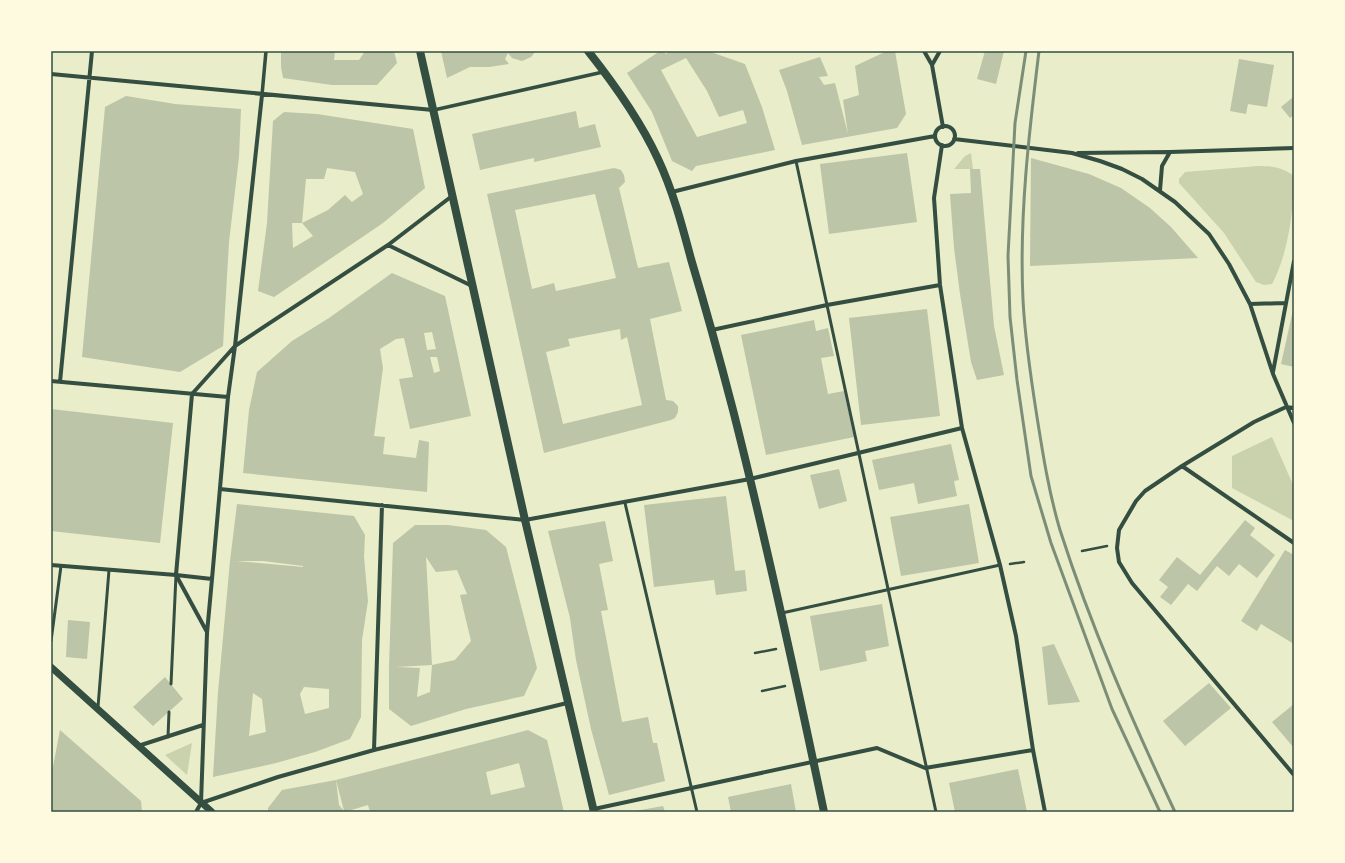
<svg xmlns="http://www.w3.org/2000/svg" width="1345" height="863" viewBox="0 0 1345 863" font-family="'Fira Sans',sans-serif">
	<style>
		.green { fill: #cad2ad }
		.building { fill: #bcc5a7; fill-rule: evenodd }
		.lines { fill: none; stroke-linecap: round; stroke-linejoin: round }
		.path { stroke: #344e41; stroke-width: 2.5 }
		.service { stroke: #344e41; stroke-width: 3 }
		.pedestrian { stroke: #344e41; stroke-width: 3.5 }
		.minor { stroke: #344e41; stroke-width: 4 }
		.tertiary { stroke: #344e41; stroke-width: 7 }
		.secondary { stroke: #344e41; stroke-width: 8 }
		.rail { stroke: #7c8e77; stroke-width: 3 }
		.neatline { fill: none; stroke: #344e41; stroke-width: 1.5 }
	</style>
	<rect width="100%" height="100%" fill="#e9edc9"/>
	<path class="green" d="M 971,153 L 973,169 L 954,169 L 965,156 Z
		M 1258,166 C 1272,166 1282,167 1294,176 C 1294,209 1288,255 1272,284 L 1264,285 L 1256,282 L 1224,233 L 1179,183 L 1179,179 L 1185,172 Z
		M 1272,437 L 1294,487 L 1294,521 L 1232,488 L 1232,456 Z
		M 192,743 L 187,775 L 165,755 Z"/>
	<path class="building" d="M 281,51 L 335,51 L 334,60 L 359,60 L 365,51 L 394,51 L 397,63 L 377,85 L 332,85 L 283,78 L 281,67 Z
		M 441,51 L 536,51 L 531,57 L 522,61 L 512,58 L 508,53 L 505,59 L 509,64 L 489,67 L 470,67 L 447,78 Z
		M 660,51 L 663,51 L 666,54 L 670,51 L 708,51 L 745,64 L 762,107 L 775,150 L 696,166 L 692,171 L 672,161 L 652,112 L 627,73 ZM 686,58 L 707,91 L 719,117 L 743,110 L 747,123 L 697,137 L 661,70 Z
		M 887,51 L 895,51 L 906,114 L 897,128 L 802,145 L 787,91 L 779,70 L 820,57 L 828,76 L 819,77 L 824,85 L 835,83 L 848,134 L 843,100 L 859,95 L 855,66 Z
		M 985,51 L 1004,51 L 996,84 L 977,79 Z
		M 1239,59 L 1274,65 L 1267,107 L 1248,104 L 1246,114 L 1230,111 Z
		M 126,96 L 175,104 L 241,109 L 239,157 L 229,242 L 223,346 L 180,372 L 82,357 L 105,107 Z
		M 1292,98 L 1294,100 L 1294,115 L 1290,118 L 1281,107 Z
		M 576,111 L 579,128 L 595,124 L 601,147 L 534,162 L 534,158 L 480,170 L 472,134 Z
		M 284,112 L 317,114 L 413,129 L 425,188 L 383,223 L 274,297 L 258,291 L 267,223 L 273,121 ZM 327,168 L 355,172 L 363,194 L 352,202 L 345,195 L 328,210 L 302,223 L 313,236 L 293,248 L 292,223 L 302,223 L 306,179 L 324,179 Z
		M 907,153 L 917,222 L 829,234 L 820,164 Z
		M 1031,158 L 1089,174 L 1121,188 L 1150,208 L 1171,227 L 1198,258 L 1030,266 Z
		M 614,168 L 621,170 L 624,175 L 625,182 L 619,188 L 638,268 L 669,262 L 682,311 L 650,319 L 666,400 L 673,401 L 678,406 L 678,412 L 675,418 L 671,420 L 544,453 L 487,194 ZM 595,194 L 616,278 L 556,291 L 554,283 L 532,289 L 515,210 ZM 620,329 L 621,340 L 627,337 L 642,405 L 563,424 L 546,352 L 570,346 L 568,339 Z
		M 970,169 L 980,169 L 994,326 L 1004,375 L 977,380 L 971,362 L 960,294 L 954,248 L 950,194 L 971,193 Z
		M 392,273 L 445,296 L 471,416 L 410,429 L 399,379 L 413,377 L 404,338 L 396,339 L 380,349 L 383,368 L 374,436 L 385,437 L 383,454 L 416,458 L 419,440 L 429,442 L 427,492 L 243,473 L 249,410 L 257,372 L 292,341 L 329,318 ZM 432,332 L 436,349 L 427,350 L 424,333 ZM 430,357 L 437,357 L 440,371 L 434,373 Z
		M 927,309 L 940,416 L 861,425 L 849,318 Z
		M 1293,310 L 1294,310 L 1294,367 L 1281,364 Z
		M 814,320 L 816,331 L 828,328 L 834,356 L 821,358 L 828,394 L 844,391 L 854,437 L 766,455 L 741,335 Z
		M 51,409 L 173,423 L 160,543 L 51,531 Z
		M 951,444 L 959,480 L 954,481 L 957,496 L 918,504 L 914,483 L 879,490 L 872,460 Z
		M 839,469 L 847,501 L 819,509 L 810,475 Z
		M 726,496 L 735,571 L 745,570 L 747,591 L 716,595 L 714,580 L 654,587 L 644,505 Z
		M 237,504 L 354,516 L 365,535 L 364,557 L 368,601 L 362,640 L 361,717 L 350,739 L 315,752 L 276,763 L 213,777 L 218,692 L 230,561 ZM 236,561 L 263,561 L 303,566 L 303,567 ZM 304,687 L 329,689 L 329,708 L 305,714 L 300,694 ZM 253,693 L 262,699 L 266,732 L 249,736 Z
		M 969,504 L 979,563 L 901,576 L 890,517 Z
		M 1245,520 L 1255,528 L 1250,535 L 1275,555 L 1257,578 L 1239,564 L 1229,576 L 1217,566 L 1197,591 L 1188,584 L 1171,605 L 1160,597 L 1168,587 L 1159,580 L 1177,557 L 1200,575 Z
		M 605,521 L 613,561 L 599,564 L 608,610 L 601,611 L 622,722 L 648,717 L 653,743 L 657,743 L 665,781 L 609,795 L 591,729 L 576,660 L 570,618 L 548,531 Z
		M 415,525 L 448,525 L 486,530 L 506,547 L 537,668 L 524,696 L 466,709 L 411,726 L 389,709 L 389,667 L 393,543 ZM 426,557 L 436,572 L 457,570 L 467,594 L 460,595 L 471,641 L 455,660 L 432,665 L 430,692 L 417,697 L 420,668 L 396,667 L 432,665 Z
		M 1285,550 L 1294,555 L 1294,644 L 1261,624 L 1257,631 L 1241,621 Z
		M 882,604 L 889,646 L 865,651 L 867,661 L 820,671 L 810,616 Z
		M 68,620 L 90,622 L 87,659 L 66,657 Z
		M 1054,644 L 1080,702 L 1048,705 L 1042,647 Z
		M 165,677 L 183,699 L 153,726 L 133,707 Z
		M 1209,683 L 1231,708 L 1185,746 L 1163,721 Z
		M 1294,704 L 1294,748 L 1272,722 Z
		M 60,730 L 141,801 L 142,812 L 51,812 L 51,777 Z
		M 528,730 L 547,740 L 564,812 L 370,812 L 368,805 L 345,812 L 268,812 L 268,808 L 282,790 L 336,780 ZM 519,763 L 525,787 L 491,795 L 486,772 ZM 336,780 L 344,811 L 339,805 Z
		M 1018,769 L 1027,812 L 955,812 L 949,783 Z
		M 791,784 L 796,812 L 731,812 L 728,797 Z
		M 663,806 L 665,812 L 635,812 L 635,811 Z"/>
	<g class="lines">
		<path class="path" d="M 1082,551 L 1107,546
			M 1010,564 L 1024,562
			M 755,653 L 776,649
			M 762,691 L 785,686"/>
		<path class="service" d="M 796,161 L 936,812
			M 625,503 L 697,812
			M 782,613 L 1000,565
			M 51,641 L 61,566
			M 171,684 L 176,575
			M 98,707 L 109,570
			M 168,737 L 169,712"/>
		<path class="pedestrian" d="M 262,95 L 266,51
			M 434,110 L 603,72"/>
		<path class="minor" d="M 924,51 L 932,65 L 943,127
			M 932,65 L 940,51
			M 51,74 L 433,110
			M935 136a10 10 0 1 1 20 0a10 10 0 1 1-20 0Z
			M 954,139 L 1072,153 L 1100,161 L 1122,169 L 1142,179 L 1175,202 L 1209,234 L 1229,264 L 1250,304 L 1273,374 L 1294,423
			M 942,145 L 934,198 L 940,285 L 962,428 L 1000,565 L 1016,636 L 1033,750 L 1045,812
			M 1078,153 L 1170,152 L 1294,148
			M 1160,190 L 1162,166 L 1170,152
			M 672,192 L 796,161 L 935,136
			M 388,245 L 472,286
			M 1250,304 L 1285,303
			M 712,330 L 827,305 L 940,285
			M 1273,372 L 1294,261
			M 51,381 L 228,397 L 212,579 L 176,575 L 192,394
			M 60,382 L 92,51
			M 192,394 L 235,346 L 388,245 L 452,196
			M 228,397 L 235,346 L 262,95
			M 1294,408 L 1286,407 L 1254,422 L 1182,466 L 1145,491 L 1136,501 L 1119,530 L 1117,548 L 1119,562 L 1132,583 L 1294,775
			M 1182,466 L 1294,543
			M 220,489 L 525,520 L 750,479 L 962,428
			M 51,565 L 176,575 L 207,632
			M 138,746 L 203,725
			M 374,750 L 382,505
			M 201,803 L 278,777 L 374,750 L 567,703
			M 594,809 L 877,748 L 925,768 L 1033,750
			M 196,812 L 201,803 L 207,633 L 212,579"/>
		<path class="tertiary" d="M 51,667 L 212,812"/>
		<path class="secondary" d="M 420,51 L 525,520 L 594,812
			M 588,51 C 615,85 640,120 658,159 C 673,191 682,225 691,259 C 706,309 720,360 733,410 C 767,544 796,678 824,812"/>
		<path class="rail" d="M 1026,51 L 1015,123 L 1008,256 L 1010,317 L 1017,380 L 1031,476 L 1051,543 L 1112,709 L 1160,812
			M 1039,51 C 1029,133 1019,217 1023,300 C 1025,339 1031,379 1037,417 C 1043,455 1049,493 1060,530 C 1091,627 1132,720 1175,812"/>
	</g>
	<rect width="1345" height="863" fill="none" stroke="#fefae0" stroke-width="104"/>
	<rect x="52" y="52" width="1241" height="759" class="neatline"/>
</svg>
